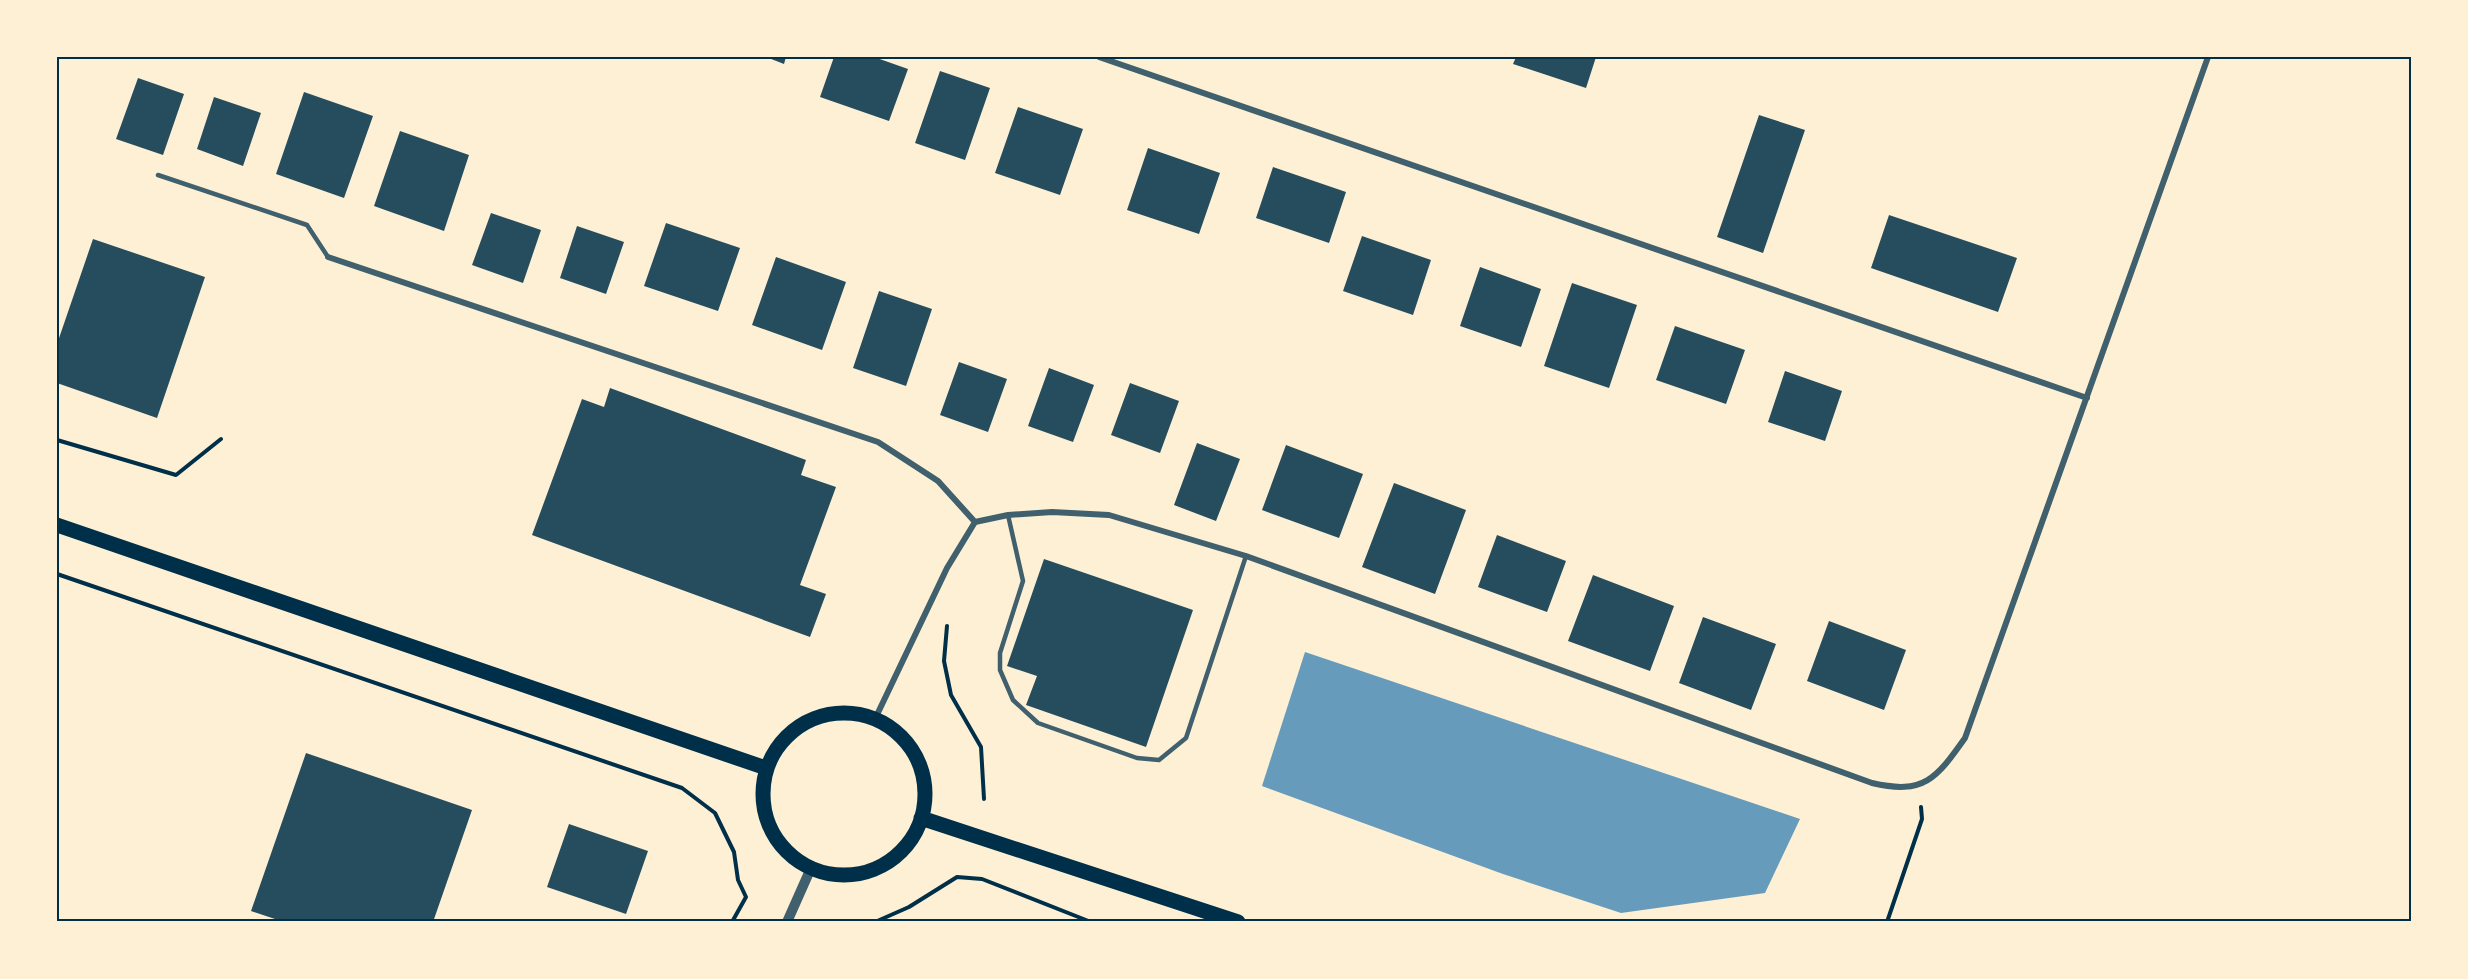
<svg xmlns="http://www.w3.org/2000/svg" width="2468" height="979" viewBox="0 0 2468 979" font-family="'IBM Plex Sans',sans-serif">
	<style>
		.water { fill: #669bbc }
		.building { fill: #264d5e }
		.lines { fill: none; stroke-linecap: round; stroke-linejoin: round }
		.path { stroke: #003049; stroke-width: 4 }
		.service { stroke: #3f606c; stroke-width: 4.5 }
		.minor { stroke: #3f606c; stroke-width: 6 }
		.tertiary { stroke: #3f606c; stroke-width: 10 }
		.primary { stroke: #003049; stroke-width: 15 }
		.neatline { fill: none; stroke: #003049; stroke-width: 2 }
	</style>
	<rect width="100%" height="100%" fill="#fdf0d5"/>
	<path class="water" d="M 1305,652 L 1800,819 L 1765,893 L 1621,913 L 1503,874 L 1262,786 Z"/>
	<path class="building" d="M 766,57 L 786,57 L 784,64 Z
		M 834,57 L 874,57 L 908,69 L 889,121 L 820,97 Z
		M 1516,57 L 1596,57 L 1586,88 L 1513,64 Z
		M 940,71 L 990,88 L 965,160 L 915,143 Z
		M 138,78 L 184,94 L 163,155 L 116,139 Z
		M 304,92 L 373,116 L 344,198 L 276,174 Z
		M 214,97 L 261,113 L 243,166 L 197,149 Z
		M 1018,107 L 1083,129 L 1060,195 L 995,173 Z
		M 1759,115 L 1805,130 L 1763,253 L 1717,237 Z
		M 400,131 L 469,155 L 444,231 L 374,206 Z
		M 1148,148 L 1220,173 L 1199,234 L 1127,210 Z
		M 1273,167 L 1346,192 L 1329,243 L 1256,218 Z
		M 491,213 L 541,230 L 523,283 L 472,265 Z
		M 1889,215 L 2017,258 L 1998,312 L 1871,268 Z
		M 666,223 L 740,248 L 718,311 L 644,286 Z
		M 577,226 L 624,242 L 606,294 L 560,278 Z
		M 1362,236 L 1431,260 L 1413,315 L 1343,291 Z
		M 93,239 L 205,277 L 157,418 L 57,383 L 57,344 Z
		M 776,257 L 846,282 L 822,350 L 752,325 Z
		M 1480,267 L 1541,289 L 1521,347 L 1460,326 Z
		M 1572,283 L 1637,305 L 1609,388 L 1544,366 Z
		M 879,291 L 932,309 L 906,386 L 853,368 Z
		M 1675,326 L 1745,350 L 1726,404 L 1656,380 Z
		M 959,362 L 1007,379 L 988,432 L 940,415 Z
		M 1049,368 L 1094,385 L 1073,442 L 1028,426 Z
		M 1785,371 L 1842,391 L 1825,441 L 1768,422 Z
		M 1130,383 L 1179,401 L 1160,453 L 1111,435 Z
		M 610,388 L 806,460 L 801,475 L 836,487 L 800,585 L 826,594 L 810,637 L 532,535 L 582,399 L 604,407 Z
		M 1197,443 L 1240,459 L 1216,521 L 1174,505 Z
		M 1286,445 L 1363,474 L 1339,538 L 1262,510 Z
		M 1394,483 L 1466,510 L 1435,594 L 1362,567 Z
		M 1497,535 L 1566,561 L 1547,612 L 1478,587 Z
		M 1044,559 L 1193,610 L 1146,747 L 1026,705 L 1037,676 L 1007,666 Z
		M 1593,575 L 1674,606 L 1650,671 L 1568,641 Z
		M 1703,617 L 1776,644 L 1751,710 L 1679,683 Z
		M 1829,621 L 1906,650 L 1884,710 L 1807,681 Z
		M 306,753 L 472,810 L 433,922 L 284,922 L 251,911 Z
		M 569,824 L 648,851 L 626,914 L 547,887 Z"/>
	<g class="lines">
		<path class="path" d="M 57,440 L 176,475 L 221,439
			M 57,574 L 682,788 L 715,813 L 734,852 L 738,880 L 746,897 L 732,922
			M 947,626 L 944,661 L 951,695 L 981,747 L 984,799
			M 875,922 L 909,907 L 957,877 L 982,879 L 1091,922
			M 1887,922 L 1922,819 L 1921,807"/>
		<path class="service" d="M 158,175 L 307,225 L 328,257
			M 1008,515 L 1023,581 L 1000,653 L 1000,670 L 1013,700 L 1038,723 L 1137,758 L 1159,760 L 1186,738 L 1246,556"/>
		<path class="minor" d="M 1099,57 L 2087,398
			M 328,257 L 878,442 L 938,481 L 975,522
			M 875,719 L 947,568 L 975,522 L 1008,515 L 1052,512 L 1109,515 L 1246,556 L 1872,783 C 1924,795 1936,779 1965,738 L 2208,57"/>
		<path class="tertiary" d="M 787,922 L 811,868"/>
		<path class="primary" d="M 57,525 L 766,768
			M763 794a81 81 0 1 1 162 0a81 81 0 1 1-162 0Z
			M 921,818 L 1238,922"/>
	</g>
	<rect width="2468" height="979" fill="none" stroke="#fdf0d5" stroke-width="117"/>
	<rect x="58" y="58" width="2352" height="862" class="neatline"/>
</svg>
